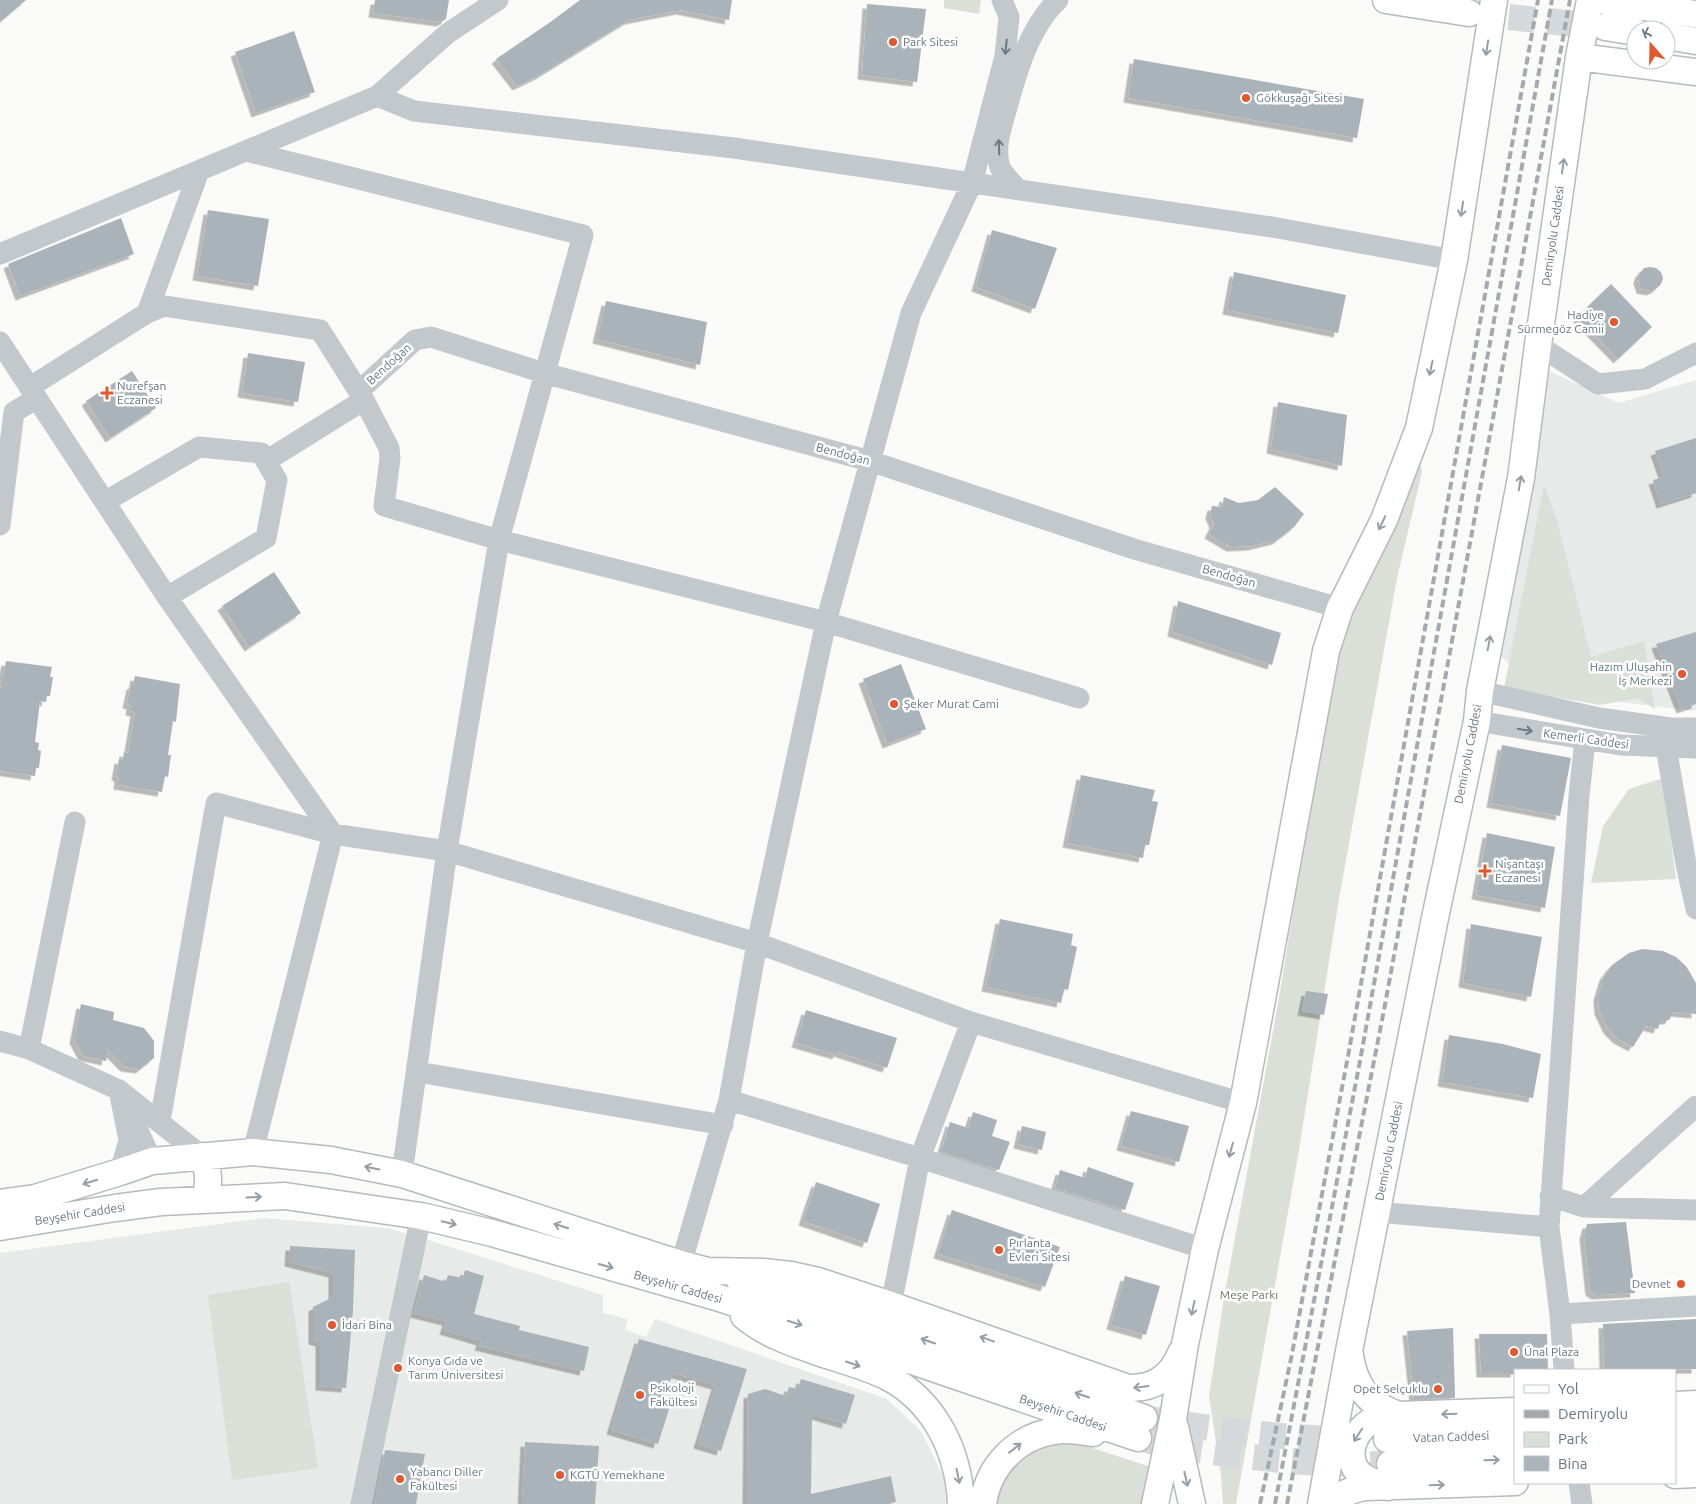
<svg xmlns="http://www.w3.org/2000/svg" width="1696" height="1504" viewBox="0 0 1696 1504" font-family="Ubuntu,sans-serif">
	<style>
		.built { fill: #e8e9e9 }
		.green { fill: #dadfd7 }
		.building { fill: #aab3b9; filter: url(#shadow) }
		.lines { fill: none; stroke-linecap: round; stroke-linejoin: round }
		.major-tunnel { stroke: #d5d9db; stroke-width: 26; stroke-dasharray: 26 13; stroke-linecap: butt }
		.major-casing { stroke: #b5babe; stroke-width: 29 }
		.minor { stroke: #c3c8cc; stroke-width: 21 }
		.major { stroke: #fff; stroke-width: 26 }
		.rail { stroke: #a2aab0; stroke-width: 4; stroke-dasharray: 8 4; stroke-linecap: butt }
		.oneway { stroke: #6a7a87 }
		.oneway2 { stroke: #939fa8 }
		.poi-dot { fill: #e4572e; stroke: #fff; stroke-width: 2 }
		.labels { text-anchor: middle; stroke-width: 5; stroke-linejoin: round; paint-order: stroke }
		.poi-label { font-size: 12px; fill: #657683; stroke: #fff; text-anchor: start }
		.street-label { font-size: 12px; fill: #657683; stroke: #fff }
		.park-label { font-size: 12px; fill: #687a64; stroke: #fff }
	</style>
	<defs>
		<filter id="shadow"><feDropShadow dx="-4.5" dy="4.5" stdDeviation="0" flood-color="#0004"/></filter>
	</defs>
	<rect width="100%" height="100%" fill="#fafaf8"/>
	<path class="built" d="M 1545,369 L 1618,403 L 1696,380 L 1696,711 L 1537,692 L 1500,655 Z
		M 263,1218 L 386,1228 L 409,1234 L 603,1295 L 603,1313 L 628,1319 L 625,1330 L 646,1337 L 655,1319 L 887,1399 L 921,1431 L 944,1478 L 946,1504 L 0,1504 L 0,1253 Z"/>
	<path class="green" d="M 944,0 L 981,0 L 979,14 L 944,8 Z
		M 1417,463 L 1421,466 L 1422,472 L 1397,578 L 1339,899 L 1298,1156 L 1236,1504 L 1223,1504 L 1221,1475 L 1209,1396 L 1224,1298 L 1278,1004 L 1334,660 L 1356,596 Z
		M 1544,485 L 1557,520 L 1591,657 L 1644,641 L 1655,709 L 1638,698 L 1600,705 L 1504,688 Z
		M 1663,778 L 1676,879 L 1591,883 L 1603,826 L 1629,789 Z
		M 289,1282 L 318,1468 L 232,1480 L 208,1295 Z
		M 1077,1443 L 1151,1467 L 1147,1504 L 993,1504 L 997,1483 L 1016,1458 L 1044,1444 Z"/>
	<path class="building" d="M 0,0 L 26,0 L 0,22 Z
		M 375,0 L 449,0 L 446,19 L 441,22 L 373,13 Z
		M 580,0 L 732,0 L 729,20 L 681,10 L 629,20 L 540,75 L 517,86 L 496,59 L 549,23 Z
		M 867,4 L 926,9 L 917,82 L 862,75 Z
		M 294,31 L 315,92 L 256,113 L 235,52 Z
		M 1134,59 L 1364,99 L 1357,138 L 1128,98 Z
		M 208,210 L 269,219 L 258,286 L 197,276 Z
		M 121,218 L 134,254 L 20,296 L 8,264 Z
		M 992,230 L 1057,248 L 1035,309 L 976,287 Z
		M 1650,267 L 1656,268 L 1661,272 L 1663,278 L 1661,284 L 1657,288 L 1651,291 L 1641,289 L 1638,279 L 1640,273 L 1644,268 Z
		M 1234,272 L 1346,295 L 1338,333 L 1227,310 Z
		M 1611,284 L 1652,327 L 1618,359 L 1577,317 Z
		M 606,301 L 707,322 L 700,365 L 597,339 Z
		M 248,353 L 305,362 L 298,402 L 242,393 Z
		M 132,371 L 156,408 L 110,438 L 86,401 Z
		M 1278,402 L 1347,415 L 1342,466 L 1271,449 Z
		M 1696,438 L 1696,493 L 1661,504 L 1653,480 L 1664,477 L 1655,451 Z
		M 1275,487 L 1304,514 L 1294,527 L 1277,540 L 1252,546 L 1231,547 L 1209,534 L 1214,524 L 1210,514 L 1212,506 L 1222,507 L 1224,497 L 1239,503 L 1258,500 Z
		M 274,572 L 301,613 L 249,647 L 222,606 Z
		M 1178,601 L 1281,633 L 1272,665 L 1172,632 Z
		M 1696,632 L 1696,704 L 1681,709 L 1656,644 Z
		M 6,661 L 52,667 L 50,677 L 53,677 L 50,696 L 47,696 L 46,702 L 40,701 L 35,742 L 39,743 L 38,750 L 41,751 L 39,768 L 36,768 L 35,776 L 0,771 L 0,690 Z
		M 901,664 L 926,729 L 887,744 L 863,679 Z
		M 135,676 L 180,684 L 176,722 L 173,721 L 168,755 L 171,755 L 168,777 L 165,776 L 162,792 L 118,785 L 119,777 L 116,776 L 119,759 L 123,760 L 124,752 L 128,753 L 135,712 L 130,711 L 131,705 L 127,704 L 131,685 L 133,685 Z
		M 1502,745 L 1571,758 L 1560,816 L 1491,803 Z
		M 1081,775 L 1155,790 L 1152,801 L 1158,802 L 1149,845 L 1145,845 L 1143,858 L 1067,843 Z
		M 1487,833 L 1555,847 L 1545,908 L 1476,895 Z
		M 1000,919 L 1073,934 L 1071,945 L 1077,947 L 1068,990 L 1064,989 L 1061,1003 L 986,987 Z
		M 1471,924 L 1542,937 L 1531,997 L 1463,983 Z
		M 1642,949 L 1663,951 L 1676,957 L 1686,966 L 1696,983 L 1696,1014 L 1674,1012 L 1669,1020 L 1661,1020 L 1658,1029 L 1646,1026 L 1633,1047 L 1618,1039 L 1608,1029 L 1599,1010 L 1598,996 L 1604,976 L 1612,965 L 1629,953 Z
		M 1306,991 L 1328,994 L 1324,1015 L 1302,1011 Z
		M 81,1004 L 114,1012 L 113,1020 L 144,1028 L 154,1041 L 154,1058 L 140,1069 L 125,1067 L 108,1050 L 106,1061 L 83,1056 L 74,1039 Z
		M 806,1010 L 897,1038 L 887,1068 L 838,1052 L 837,1055 L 796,1043 Z
		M 1449,1035 L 1503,1044 L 1541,1054 L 1533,1098 L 1442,1082 Z
		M 1131,1111 L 1189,1126 L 1179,1162 L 1121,1146 Z
		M 973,1112 L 997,1120 L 992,1136 L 1010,1142 L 999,1170 L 941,1152 L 950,1122 L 968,1128 Z
		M 1022,1126 L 1046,1132 L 1042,1150 L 1018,1144 Z
		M 1088,1167 L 1134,1183 L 1125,1210 L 1055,1188 L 1060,1170 L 1085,1178 Z
		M 816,1182 L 880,1204 L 867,1243 L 803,1221 Z
		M 952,1210 L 1060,1247 L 1045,1287 L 938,1254 Z
		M 1626,1222 L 1635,1293 L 1596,1295 L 1590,1291 L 1584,1235 L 1587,1224 Z
		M 290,1246 L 355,1250 L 353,1310 L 346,1388 L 320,1386 L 320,1342 L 313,1340 L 313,1307 L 333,1297 L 333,1273 L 289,1262 Z
		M 465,1270 L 484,1276 L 474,1314 L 520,1326 L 519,1330 L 589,1347 L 584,1371 L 479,1346 L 481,1341 L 444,1330 L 447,1321 L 414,1313 L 424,1275 L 446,1282 L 448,1275 L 463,1278 Z
		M 1125,1276 L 1160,1286 L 1146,1335 L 1111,1325 Z
		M 1696,1319 L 1696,1369 L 1604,1370 L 1603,1324 Z
		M 1453,1328 L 1455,1398 L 1414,1399 L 1407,1331 Z
		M 1479,1334 L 1547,1334 L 1548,1370 L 1515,1370 L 1515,1373 L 1481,1373 Z
		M 639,1339 L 747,1369 L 721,1451 L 698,1444 L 716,1385 L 673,1373 L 664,1401 L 671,1403 L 658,1444 L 611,1430 Z
		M 801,1379 L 855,1395 L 846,1424 L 812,1414 L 811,1494 L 891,1476 L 896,1502 L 886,1504 L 747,1504 L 748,1394 L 765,1389 L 786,1396 L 789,1387 L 798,1389 Z
		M 525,1442 L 599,1446 L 595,1504 L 522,1504 Z
		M 385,1450 L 425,1454 L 416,1504 L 375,1504 Z"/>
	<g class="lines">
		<path class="major-tunnel" d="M 1470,13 L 1605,27
			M 1144,1418 C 1224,1431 1306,1442 1387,1439
			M 1138,1438 C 1173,1447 1208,1452 1244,1456 C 1293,1462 1341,1465 1390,1464"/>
		<g class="major-casing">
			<path id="major" d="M 1386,0 L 1469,13
				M 1608,2 L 1696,14
				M 1605,27 L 1636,32
				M 1666,36 L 1696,41
				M 1579,57 L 1696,72
				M 202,1156 C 210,1171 209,1184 205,1200
				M 0,1203 L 35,1198 L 120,1172 L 152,1161 L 253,1152 L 331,1160 L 402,1174 L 681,1264 L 708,1271 L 763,1272 L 791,1275 L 818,1281 L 891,1305 L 1128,1388 C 1154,1389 1171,1377 1181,1353
				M 0,1227 L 115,1208 L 161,1202 L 285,1196 L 421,1216 L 492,1233 L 713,1296 L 877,1349 L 1138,1438
				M 740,1281 L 888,1327 L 1144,1418
				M 744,1316 C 765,1334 792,1343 818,1352 C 841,1360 865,1366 886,1376 C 935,1401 959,1452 961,1504
				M 1350,1355 C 1354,1385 1369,1406 1399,1415
				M 1675,1405 L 1696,1404
				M 1175,1427 L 1192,1504
				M 1675,1430 L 1696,1429
				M 1387,1439 L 1515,1435
				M 1675,1452 L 1696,1451
				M 1390,1464 L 1515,1459
				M 1675,1475 L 1696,1474
				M 1388,1487 C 1379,1484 1370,1482 1362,1476 C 1342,1459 1353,1428 1376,1419 C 1383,1416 1391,1416 1399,1415 L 1515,1411
				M 983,1504 C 988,1466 1017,1437 1054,1431 C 1067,1428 1080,1431 1093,1433
				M 1155,1504 L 1173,1419 L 1185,1344 L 1205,1249 L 1243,1103 L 1326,651 L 1340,608 L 1384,520 L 1419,428 L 1454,260 L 1494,0
				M 1321,1504 L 1349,1351 L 1435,918 L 1477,721 L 1480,691 L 1521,478 L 1538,345 L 1579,57 L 1590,0
				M 1330,1504 C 1340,1494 1352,1489 1366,1487 L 1515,1482"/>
		</g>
		<path class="minor" d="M 377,96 L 414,111 L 734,148 L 1272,227 L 1454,260
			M 246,151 L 583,235 L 499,540 L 447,851 L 402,1174
			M 1017,189 C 1012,182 1001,173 999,164 C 995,146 1001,128 1006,111 C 1016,74 1029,27 1058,0
			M 0,254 L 377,96 L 448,33 L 498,0
			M 147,313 L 199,171
			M 0,342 L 167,597 L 333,834 L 253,1152
			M 1538,345 L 1598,384 L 1645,379 L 1696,353
			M 30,387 L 147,313 L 164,306 L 320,330 L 364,400 L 389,448 L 390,458 L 384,506 L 499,540 L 826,622 L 1079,698
			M 359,391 L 415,340 L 431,337 L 544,373 L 870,461 L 1134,549 L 1340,608
			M 266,461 L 364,400
			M 106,501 L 199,447 L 261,453 L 277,480 L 266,538 L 167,597
			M 0,525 L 14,412 L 37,398
			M 1480,691 L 1599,718 L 1671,728 L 1696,728
			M 1477,721 L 1621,745 L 1696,748
			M 1664,735 L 1686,864 L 1696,909
			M 0,1041 L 29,1049 L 119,1090 L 202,1156
			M 29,1049 L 75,822
			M 418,1072 L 723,1125
			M 119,1090 L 129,1140 L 120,1172
			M 729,1100 L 920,1158 L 1205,1249
			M 131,1115 L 152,1161
			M 160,1121 L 216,803 L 333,834 L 447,851 L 757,943 L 971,1022 L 1243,1103
			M 1550,1196 L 1584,1207 L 1696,1210
			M 1584,1207 L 1696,1106
			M 1377,1212 L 1549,1227
			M 681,1264 L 729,1100 L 757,943 L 826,622 L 911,313 L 972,183 L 1005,56 L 1009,17 L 1002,0
			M 891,1305 L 920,1158 L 971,1022
			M 1560,1314 L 1696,1306
			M 1564,1370 L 1560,1314 L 1549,1227 L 1579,796 L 1585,740
			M 1579,1483 L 1582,1504
			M 361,1504 L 421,1216"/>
		<use href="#major" class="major"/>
		<path class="rail" d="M 1260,1504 L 1291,1359 L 1348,1056 L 1538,0
			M 1275,1504 L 1360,1061 L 1552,0
			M 1287,1504 L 1384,1010 L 1570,0"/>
	</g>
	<defs><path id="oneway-shaft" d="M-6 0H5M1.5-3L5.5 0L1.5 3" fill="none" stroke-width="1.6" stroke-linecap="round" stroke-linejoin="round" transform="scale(1.25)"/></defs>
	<g class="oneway">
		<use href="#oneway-shaft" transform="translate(1006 47) rotate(96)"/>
		<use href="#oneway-shaft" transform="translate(999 147) rotate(-92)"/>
		<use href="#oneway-shaft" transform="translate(1525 730) rotate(10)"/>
	</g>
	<g class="oneway2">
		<use href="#oneway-shaft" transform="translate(1487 48) rotate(99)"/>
		<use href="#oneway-shaft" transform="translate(1563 166) rotate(-82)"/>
		<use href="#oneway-shaft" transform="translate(1462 209) rotate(99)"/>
		<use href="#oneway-shaft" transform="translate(1431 368) rotate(102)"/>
		<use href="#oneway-shaft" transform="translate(1520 483) rotate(-80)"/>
		<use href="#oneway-shaft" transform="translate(1382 523) rotate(115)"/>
		<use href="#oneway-shaft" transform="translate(1489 643) rotate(-79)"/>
		<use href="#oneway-shaft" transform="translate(1231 1150) rotate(105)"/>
		<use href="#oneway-shaft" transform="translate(372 1168) rotate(-169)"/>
		<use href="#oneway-shaft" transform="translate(90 1182) rotate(163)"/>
		<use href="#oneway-shaft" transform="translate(254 1197) rotate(-3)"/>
		<use href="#oneway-shaft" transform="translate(449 1223) rotate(13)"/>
		<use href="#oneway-shaft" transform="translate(561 1226) rotate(-162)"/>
		<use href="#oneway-shaft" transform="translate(606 1266) rotate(16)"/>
		<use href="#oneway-shaft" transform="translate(1193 1308) rotate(102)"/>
		<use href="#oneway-shaft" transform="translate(795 1323) rotate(18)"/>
		<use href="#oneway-shaft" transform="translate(987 1339) rotate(-160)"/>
		<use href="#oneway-shaft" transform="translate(928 1341) rotate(-161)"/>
		<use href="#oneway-shaft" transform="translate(853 1364) rotate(19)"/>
		<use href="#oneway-shaft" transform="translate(1141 1387) rotate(172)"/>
		<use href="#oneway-shaft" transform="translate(1082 1395) rotate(-161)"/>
		<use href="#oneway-shaft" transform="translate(1449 1414) rotate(178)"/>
		<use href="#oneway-shaft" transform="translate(1358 1435) rotate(123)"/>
		<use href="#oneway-shaft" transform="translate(1015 1448) rotate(-38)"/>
		<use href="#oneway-shaft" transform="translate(1492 1460) rotate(-2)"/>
		<use href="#oneway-shaft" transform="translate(958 1476) rotate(79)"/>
		<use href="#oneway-shaft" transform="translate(1186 1479) rotate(77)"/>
		<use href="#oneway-shaft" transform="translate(1437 1485) rotate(-2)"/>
	</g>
	<g class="poi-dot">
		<circle cx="893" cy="42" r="5"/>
		<circle cx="1246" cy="98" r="5"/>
		<circle cx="1614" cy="322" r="5"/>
		<path d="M104.5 385.5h5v5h5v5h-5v5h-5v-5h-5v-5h5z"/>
		<circle cx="1682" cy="674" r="5"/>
		<circle cx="894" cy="704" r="5"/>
		<path d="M1482.5 863.5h5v5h5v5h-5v5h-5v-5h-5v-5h5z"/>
		<circle cx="999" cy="1250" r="5"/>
		<circle cx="1681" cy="1284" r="5"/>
		<circle cx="332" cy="1325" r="5"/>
		<circle cx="1514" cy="1352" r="5"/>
		<circle cx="398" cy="1368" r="5"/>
		<circle cx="1438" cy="1389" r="5"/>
		<circle cx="640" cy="1395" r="5"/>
		<circle cx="560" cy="1475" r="5"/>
		<circle cx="400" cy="1479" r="5"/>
	</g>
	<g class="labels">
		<g class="poi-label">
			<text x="903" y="46">Park Sitesi</text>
			<text x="1256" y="102">Gökkuşağı Sitesi</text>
			<text x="1604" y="319" text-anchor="end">Hadiye<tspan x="1604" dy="14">Sürmegöz Camii</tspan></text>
			<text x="117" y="390">Nurefşan<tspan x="117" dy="14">Eczanesi</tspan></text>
			<text x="1672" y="671" text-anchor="end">Hazım Uluşahin<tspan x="1672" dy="14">İş Merkezi</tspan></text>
			<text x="904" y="708">Şeker Murat Cami</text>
			<text x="1495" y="868">Nişantaşı<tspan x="1495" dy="14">Eczanesi</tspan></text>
			<text x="1009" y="1247">Pırlanta<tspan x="1009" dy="14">Evleri Sitesi</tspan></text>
			<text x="1671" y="1288" text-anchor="end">Devnet</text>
			<text x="342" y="1329">İdari Bina</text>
			<text x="1524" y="1356">Ünal Plaza</text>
			<text x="408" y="1365">Konya Gıda ve<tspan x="408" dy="14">Tarım Üniversitesi</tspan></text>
			<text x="650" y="1392">Psikoloji<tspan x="650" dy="14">Fakültesi</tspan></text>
			<text x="1428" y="1393" text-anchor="end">Opet Selçuklu</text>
			<text x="410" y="1476">Yabancı Diller<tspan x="410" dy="14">Fakültesi</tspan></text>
			<text x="570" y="1479">KGTÜ Yemekhane</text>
		</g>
		<g class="street-label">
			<text transform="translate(1553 236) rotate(-82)" y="4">Demiryolu Caddesi</text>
			<text transform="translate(389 364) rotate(-42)" y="4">Bendoğan</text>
			<text transform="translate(843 454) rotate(15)" y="4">Bendoğan</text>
			<text transform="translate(1229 576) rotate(16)" y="4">Bendoğan</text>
			<text transform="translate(1586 739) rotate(8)" y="4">Kemerli Caddesi</text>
			<text transform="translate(1468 754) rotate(-79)" y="4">Demiryolu Caddesi</text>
			<text transform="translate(1389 1151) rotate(-79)" y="4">Demiryolu Caddesi</text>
			<text transform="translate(80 1214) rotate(-9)" y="4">Beyşehir Caddesi</text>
			<text transform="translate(678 1287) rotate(16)" y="4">Beyşehir Caddesi</text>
			<text transform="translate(1063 1413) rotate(19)" y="4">Beyşehir Caddesi</text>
			<text transform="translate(1451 1437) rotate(-2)" y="4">Vatan Caddesi</text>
		</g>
		<g class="park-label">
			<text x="1249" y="1299">Meşe Parkı</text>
		</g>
	</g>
	<rect x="1514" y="1369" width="162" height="115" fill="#ffffff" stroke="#c1c8cd"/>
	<rect x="1524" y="1385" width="25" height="8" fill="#ffffff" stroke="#c1c8cd"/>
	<text x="1558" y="1394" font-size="15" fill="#657683">Yol</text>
	<rect x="1524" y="1410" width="25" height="8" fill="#a2aab0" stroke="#c1c8cd"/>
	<text x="1558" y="1419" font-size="15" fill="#657683">Demiryolu</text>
	<rect x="1524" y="1432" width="25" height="15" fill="#dadfd7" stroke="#c1c8cd"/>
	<text x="1558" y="1444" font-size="15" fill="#657683">Park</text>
	<rect x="1524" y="1456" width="25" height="15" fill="#aab3b9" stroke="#c1c8cd"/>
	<text x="1558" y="1469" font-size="15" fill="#657683">Bina</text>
	<g transform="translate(1651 45) rotate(340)"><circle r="24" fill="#ffffff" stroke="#c1c8cd"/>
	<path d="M0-4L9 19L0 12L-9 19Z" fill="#e4572e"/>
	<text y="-8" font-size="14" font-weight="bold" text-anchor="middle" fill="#657683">K</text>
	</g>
</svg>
